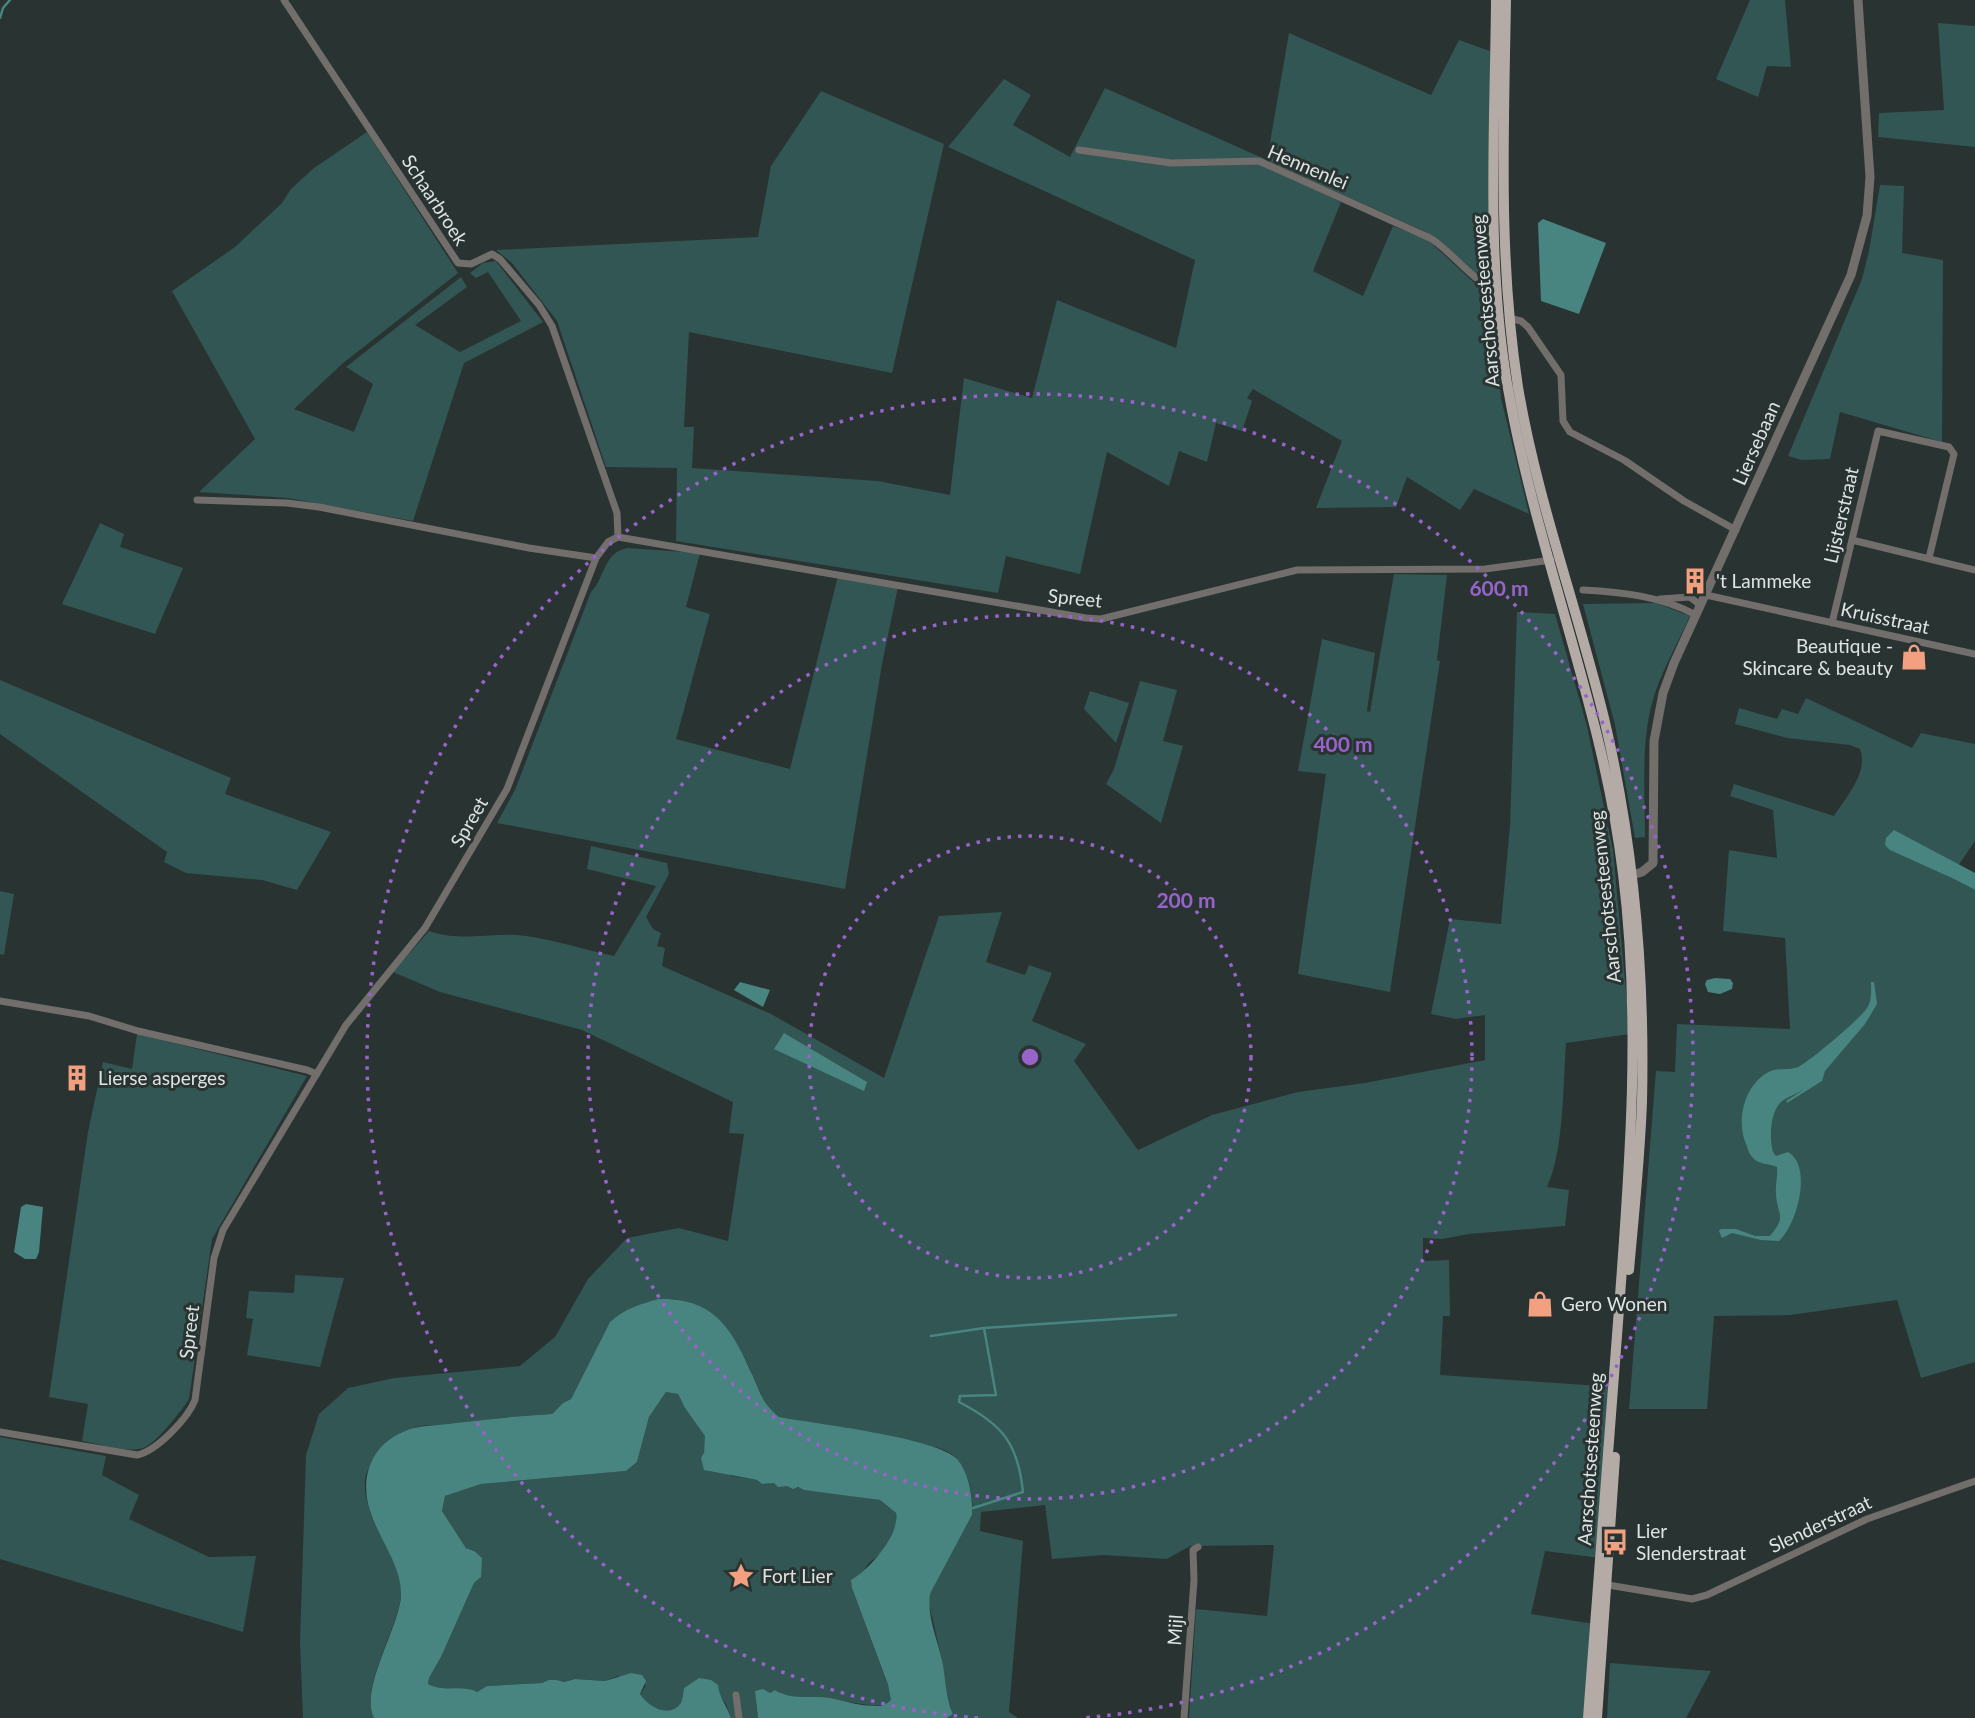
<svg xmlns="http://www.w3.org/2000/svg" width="1975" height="1718" viewBox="0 0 1975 1718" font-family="Lato,sans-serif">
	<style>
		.green { fill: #325653 }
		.water { fill: #488480 }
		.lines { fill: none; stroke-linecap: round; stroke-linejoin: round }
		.stream { stroke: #488480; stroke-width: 2.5 }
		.minor { stroke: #726e6c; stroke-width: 7 }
		.tertiary { stroke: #726e6c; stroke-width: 9 }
		.primary { stroke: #b4aba7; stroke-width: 10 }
		.ring { fill: none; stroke: #9863ca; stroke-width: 3.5; stroke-dasharray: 3.5 7 }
		.labels { text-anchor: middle; stroke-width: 6; stroke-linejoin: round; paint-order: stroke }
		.street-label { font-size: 19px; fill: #dde4e3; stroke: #293332 }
		.poi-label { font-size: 19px; fill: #dde4e3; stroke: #293332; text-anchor: start }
		.centre { fill: #9863ca; stroke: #293332; stroke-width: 3.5 }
		.ring-label { font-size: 21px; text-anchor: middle; font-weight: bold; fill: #9863ca; stroke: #293332; stroke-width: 6; stroke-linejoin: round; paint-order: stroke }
	</style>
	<rect width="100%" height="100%" fill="#293332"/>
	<path class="green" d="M 1750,0 L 1785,0 L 1791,67 L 1767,66 L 1758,97 L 1716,79 Z
		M 1938,23 L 1975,26 L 1975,147 L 1878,137 L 1879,113 L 1944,110 Z
		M 1289,33 L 1431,95 L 1459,40 L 1490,51 L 1489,284 C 1465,268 1451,245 1424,231 L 1268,161 L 1264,165 L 1341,202 L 1313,271 L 1363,296 L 1393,226 L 1428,240 L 1482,290 L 1491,292 L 1501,398 L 1529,514 L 1474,489 L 1460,510 L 1407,477 L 1396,507 L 1316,508 L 1342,441 L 1253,389 L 1247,398 L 1252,401 L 1242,431 L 1216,423 L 1207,462 L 1179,451 L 1169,486 L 1107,452 L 1080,574 L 1006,556 L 998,593 L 676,541 L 677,468 L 606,467 L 557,321 L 512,263 L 496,250 L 758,237 L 771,166 L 821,91 L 944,144 L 892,373 L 689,332 L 684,427 L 694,427 L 692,468 L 878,481 L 950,495 L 964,378 L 1032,398 L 1057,300 L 1176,348 L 1195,260 L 948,147 L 1004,79 L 1031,95 L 1013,125 L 1070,157 L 1105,88 L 1267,160 Z
		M 367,132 L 458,273 L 342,364 L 294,409 L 354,432 L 373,384 L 346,367 L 461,277 L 467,287 L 415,325 L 460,352 L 521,321 L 488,272 L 476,278 L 470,273 L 483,263 L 496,261 L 543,322 L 464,363 L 413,521 L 288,498 L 199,492 L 255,439 L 172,291 L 235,247 L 282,203 L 291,189 L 314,168 Z
		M 1880,185 L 1904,186 L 1902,253 L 1943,260 L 1942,442 L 1840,412 L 1830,459 L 1802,460 L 1788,456 L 1862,279 L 1869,251 Z
		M 100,523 L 124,534 L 120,547 L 183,568 L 155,634 L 62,604 Z
		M 627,548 L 700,553 L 686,607 L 710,614 L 676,739 L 790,769 L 838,576 L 898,587 L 882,664 L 845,889 L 497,823 L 515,790 L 591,592 C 605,578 603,553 627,548 Z
		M 1394,574 L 1447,575 L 1437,660 L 1440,661 L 1390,992 L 1298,974 L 1326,774 L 1298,771 L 1322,639 L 1375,653 L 1367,711 L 1370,712 Z
		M 1656,603 L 1690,616 C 1677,645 1659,675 1651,707 C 1641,749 1645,795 1645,837 L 1635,838 L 1615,725 L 1583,604 Z
		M 1517,612 L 1555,614 L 1587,726 L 1613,850 L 1630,1034 L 1566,1043 C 1563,1084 1564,1151 1547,1187 L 1569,1190 L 1565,1226 L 1469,1234 L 1442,1239 L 1423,1238 L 1423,1261 L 1449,1260 L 1450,1316 L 1443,1316 L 1440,1375 L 1614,1387 L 1600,1558 L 1545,1551 L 1531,1614 L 1594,1624 L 1589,1718 L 1189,1718 L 1196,1609 L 1267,1616 L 1274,1545 L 1190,1546 L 1167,1559 L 1104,1555 L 1052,1559 L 1045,1505 L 981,1512 L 980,1531 L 1023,1541 L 1009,1712 L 1018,1718 L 947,1718 L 953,1714 L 944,1689 L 942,1660 L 929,1604 L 930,1594 L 972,1515 C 974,1494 968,1463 948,1452 C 940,1447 927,1445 917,1443 C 872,1431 825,1425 779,1417 C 757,1400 756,1373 740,1351 C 729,1337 692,1311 676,1299 C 651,1299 629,1305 610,1322 L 571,1399 L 563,1403 L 552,1414 C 516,1416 481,1420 446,1425 C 436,1426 423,1424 414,1428 C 407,1432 399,1439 393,1444 C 365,1464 359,1478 370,1512 C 379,1540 403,1565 401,1596 C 398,1628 359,1689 374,1718 L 303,1718 L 300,1642 L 306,1455 L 319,1414 L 348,1388 L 394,1378 L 520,1366 L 555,1337 L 588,1279 L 627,1238 L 679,1228 L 728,1241 L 744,1134 L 729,1133 L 733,1102 L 582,1030 L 440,992 L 393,972 L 429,931 C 462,942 485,933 517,935 C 545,937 585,950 614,956 L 656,886 L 587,869 L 591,846 L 667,863 L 669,874 L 646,917 L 653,929 L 661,933 L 657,946 L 665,948 L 662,966 L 771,1014 L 884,1078 L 939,916 L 1002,912 L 986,962 L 1025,975 L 1029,965 L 1052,973 L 1032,1021 L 1086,1044 L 1074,1061 L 1138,1150 L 1212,1115 L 1298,1092 L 1365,1083 L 1485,1060 L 1485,1015 L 1456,1019 L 1431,1014 L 1450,919 L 1501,924 L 1510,826 Z
		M 0,680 L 231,778 L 225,794 L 331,832 L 297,890 L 262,880 L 186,873 L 164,862 L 167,852 L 0,734 Z
		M 1140,681 L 1177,690 L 1163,741 L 1183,746 L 1161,823 L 1106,784 L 1114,769 Z
		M 1090,691 L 1129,703 L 1116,743 L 1084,709 Z
		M 1806,698 L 1912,748 L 1921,733 L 1975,744 L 1975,841 L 1958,866 L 1894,831 L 1952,878 L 1975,890 L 1975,1362 L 1921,1378 L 1897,1300 L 1790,1315 L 1714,1316 L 1707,1409 L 1629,1409 L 1656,1071 L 1675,1072 L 1677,1024 L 1790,1029 L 1785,938 L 1723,931 L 1729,850 L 1777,858 L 1773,810 L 1730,796 L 1734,784 L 1834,816 C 1846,797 1869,772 1860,749 L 1850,745 L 1787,738 L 1735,724 L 1739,708 L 1777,719 L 1782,709 L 1798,714 Z
		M 0,891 L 14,894 L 4,955 L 0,954 Z
		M 137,1034 L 307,1076 L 212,1239 L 189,1399 C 181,1411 156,1444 143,1448 C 125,1453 100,1444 82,1441 L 88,1404 L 49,1397 L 88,1132 L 103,1062 L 132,1069 Z
		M 295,1275 L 344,1278 L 320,1367 L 247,1355 L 253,1319 L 246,1318 L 249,1291 L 294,1293 Z
		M 666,1392 L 678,1394 L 685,1408 L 706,1436 L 704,1453 L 732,1476 L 757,1480 L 762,1484 L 774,1483 L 778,1486 L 787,1486 L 880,1500 L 896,1513 L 896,1525 L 884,1551 L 869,1563 L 852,1588 L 891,1694 L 891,1700 L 888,1704 L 873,1706 L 826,1698 L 794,1698 L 783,1695 L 775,1690 L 770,1693 L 755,1691 L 758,1718 L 731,1718 L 726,1704 L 719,1695 L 684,1688 C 683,1693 683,1700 680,1704 C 669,1718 648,1707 640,1695 L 646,1685 L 618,1676 L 605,1681 L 575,1679 L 564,1682 L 557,1680 L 542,1683 L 487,1686 L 477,1692 L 436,1689 L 428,1685 L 429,1678 L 441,1657 L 474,1583 L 481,1577 L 474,1551 L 466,1548 L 442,1511 L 445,1496 L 481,1484 L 626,1471 L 637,1462 L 649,1417 Z
		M 0,1437 L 106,1456 L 102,1475 L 139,1495 L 129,1519 L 209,1557 L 256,1556 L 243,1632 L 0,1559 Z
		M 1610,1663 L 1711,1671 L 1686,1718 L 1607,1718 Z"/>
	<path class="water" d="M 1543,219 L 1606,243 L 1579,314 L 1541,301 L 1538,223 Z
		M 1894,830 L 1975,873 L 1975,890 L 1952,878 L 1890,850 L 1885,845 L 1886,838 Z
		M 1715,978 L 1730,979 L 1733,983 L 1732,989 L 1720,994 L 1708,992 L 1705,984 L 1707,980 Z
		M 740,982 L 770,990 L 763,1007 L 734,990 Z
		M 1871,982 L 1874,982 L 1877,1004 L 1865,1024 L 1825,1071 L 1822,1081 L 1787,1103 L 1786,1101 L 1803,1090 C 1797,1093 1788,1097 1782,1101 C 1770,1111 1769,1138 1773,1152 L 1776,1156 L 1788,1152 C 1813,1166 1797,1225 1779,1241 L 1761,1240 L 1732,1233 L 1722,1238 L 1719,1231 L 1721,1229 L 1736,1229 L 1755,1236 L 1770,1236 C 1787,1215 1778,1217 1776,1195 C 1775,1186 1778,1176 1777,1167 C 1769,1163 1759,1165 1753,1158 C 1749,1154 1748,1149 1746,1144 C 1736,1121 1744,1086 1767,1073 C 1776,1067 1788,1071 1798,1067 C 1809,1062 1860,1019 1867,1008 C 1872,1001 1871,991 1871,982 Z
		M 784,1033 L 867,1082 L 864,1091 L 774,1049 Z
		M 26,1204 L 43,1207 L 39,1252 L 36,1259 L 25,1259 L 14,1252 L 21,1207 Z
		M 659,1299 C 716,1298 732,1330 753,1376 C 760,1393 764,1405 779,1417 C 812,1423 938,1438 957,1459 C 969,1472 973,1497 972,1515 L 930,1594 C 927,1617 937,1638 942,1660 C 946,1679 945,1697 953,1714 L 947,1718 L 758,1718 L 755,1691 L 763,1689 L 770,1693 L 775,1690 C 792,1701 811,1695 830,1698 C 845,1701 860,1706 875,1706 C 882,1706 886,1705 891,1700 L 888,1685 L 852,1588 L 851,1580 C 869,1570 900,1535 896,1513 L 880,1500 L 804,1490 L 798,1487 L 793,1489 L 787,1486 L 778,1487 L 774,1483 L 762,1484 L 757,1480 L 704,1470 L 701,1458 L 704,1453 L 705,1436 L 685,1408 L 678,1394 L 666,1392 L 649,1417 L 637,1462 L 626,1471 L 481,1484 L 445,1496 L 442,1511 L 466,1548 L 474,1551 L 482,1558 L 481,1577 L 474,1583 L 441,1657 L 429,1678 L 428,1684 C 444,1693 462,1684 477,1692 L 487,1686 L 542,1683 L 549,1680 L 557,1680 L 564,1682 L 575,1679 L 605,1681 L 631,1673 L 642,1675 L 646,1681 L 640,1694 C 648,1707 669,1718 680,1704 C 683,1700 683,1693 684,1688 L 699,1678 L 711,1680 L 718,1685 C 719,1697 727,1706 731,1718 L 374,1718 C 359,1689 399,1628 401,1596 C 402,1565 379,1540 370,1511 C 358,1474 374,1439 414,1428 C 427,1425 442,1425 456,1423 C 488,1419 519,1416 552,1414 L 563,1403 L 571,1399 L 610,1322 C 625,1308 640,1304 659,1299 Z"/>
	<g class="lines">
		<path class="stream" d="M 0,18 L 3,8 L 10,0
			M 931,1336 L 984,1328 L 1176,1315
			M 973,1508 L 1023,1492 C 1018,1443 1002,1424 959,1402 L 960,1396 L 996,1395 L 984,1328"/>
		<path class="minor" d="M 284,0 L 458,263 L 471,264 L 492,254 L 500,259 L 539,305 L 552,326 L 617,513 L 618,537
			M 1079,150 L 1171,163 L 1259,161 L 1430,238 C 1450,249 1479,289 1498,289
			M 1509,318 L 1521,321 L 1528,327 L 1561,375 L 1563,421 L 1570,432 L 1624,460 L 1684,501 L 1736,530
			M 197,500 L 287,503 L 319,507 L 529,548 L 596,558
			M 1852,540 L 1975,570
			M 1583,590 C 1621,592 1661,596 1696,615
			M 1706,595 L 1975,654
			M 1660,599 L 1690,597 L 1700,605
			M 1832,623 L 1878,431 L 1949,447 L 1954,454 L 1929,558
			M 0,1001 L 89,1016 L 138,1031 L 307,1070 L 317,1074
			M 0,1432 L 137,1455 C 157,1451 188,1418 195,1400 L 214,1258 L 223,1230 L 346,1025 L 425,928 L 507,789 L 596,558 L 608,542 L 618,537 L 1086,618 L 1101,619 L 1297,570 L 1485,569 L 1551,560
			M 1602,1584 L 1692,1599 L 1707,1595 L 1867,1519 L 1975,1481
			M 736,1695 L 739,1718
			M 1184,1718 L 1194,1580 L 1193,1550 L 1198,1547"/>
		<path class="tertiary" d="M 1626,877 L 1642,872 L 1653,863 L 1654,741 L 1663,693 L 1674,663 L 1851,275 L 1867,216 L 1870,177 L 1858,0"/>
		<path class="primary" d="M 1496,0 C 1495,127 1486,257 1507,383 C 1535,549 1603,706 1623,874 C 1641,1019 1630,1165 1619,1309 C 1608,1446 1598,1582 1588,1718
			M 1506,0 C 1504,129 1498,258 1518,387 C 1537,500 1577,607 1604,718 C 1634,844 1645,973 1642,1102 C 1640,1158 1634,1214 1629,1270
			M 1597,1718 L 1615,1457"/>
	</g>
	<g class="ring">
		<circle cx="1030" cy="1057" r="221"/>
		<circle cx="1030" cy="1057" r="442"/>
		<path d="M978 1718A663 663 0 1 1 1082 1718"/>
	</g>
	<defs>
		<g id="building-bare" transform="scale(2.1)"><path d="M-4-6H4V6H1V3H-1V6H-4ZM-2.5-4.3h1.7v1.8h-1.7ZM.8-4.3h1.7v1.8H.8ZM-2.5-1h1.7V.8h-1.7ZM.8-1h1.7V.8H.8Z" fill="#f2a080" stroke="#293332" stroke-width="2.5" paint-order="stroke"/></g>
		<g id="shop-bare" transform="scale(2.1)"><path d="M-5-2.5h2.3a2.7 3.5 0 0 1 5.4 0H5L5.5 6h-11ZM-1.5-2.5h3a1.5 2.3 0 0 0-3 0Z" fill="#f2a080" stroke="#293332" stroke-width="2.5" paint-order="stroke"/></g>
		<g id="bus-bare" transform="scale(2.1)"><path d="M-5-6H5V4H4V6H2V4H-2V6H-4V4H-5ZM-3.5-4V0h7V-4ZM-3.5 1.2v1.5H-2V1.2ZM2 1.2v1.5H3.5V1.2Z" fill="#f2a080" stroke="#293332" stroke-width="2.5" paint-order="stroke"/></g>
		<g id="sight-bare" transform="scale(2.1)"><path d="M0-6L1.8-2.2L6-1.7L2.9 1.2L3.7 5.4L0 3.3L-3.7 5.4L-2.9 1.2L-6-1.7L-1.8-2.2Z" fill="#f2a080" stroke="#293332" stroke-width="2.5" paint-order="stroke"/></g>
	</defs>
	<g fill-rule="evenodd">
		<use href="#building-bare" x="1695" y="581"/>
		<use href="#shop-bare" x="1914" y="657"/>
		<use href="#building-bare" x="77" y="1078"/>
		<use href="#shop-bare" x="1540" y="1304"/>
		<use href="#bus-bare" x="1615" y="1542"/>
		<use href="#sight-bare" x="741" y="1576"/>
	</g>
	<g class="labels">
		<g class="street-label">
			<text transform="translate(1308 167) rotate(23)" y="7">Hennenlei</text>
			<text transform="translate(435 200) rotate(57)" y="7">Schaarbroek</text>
			<text transform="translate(1485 301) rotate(-95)" y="7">Aarschotsesteenweg</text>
			<text transform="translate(1756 443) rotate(-66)" y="7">Liersebaan</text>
			<text transform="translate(1841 515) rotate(-77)" y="7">Lijsterstraat</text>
			<text transform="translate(1075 598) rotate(6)" y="7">Spreet</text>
			<text transform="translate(1885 618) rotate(12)" y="7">Kruisstraat</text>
			<text transform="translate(469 822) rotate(-60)" y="7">Spreet</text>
			<text transform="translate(1605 897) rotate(-96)" y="7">Aarschotsesteenweg</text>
			<text transform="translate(189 1332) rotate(-83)" y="7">Spreet</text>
			<text transform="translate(1590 1459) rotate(-86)" y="7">Aarschotsesteenweg</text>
			<text transform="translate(1820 1524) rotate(-25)" y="7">Slenderstraat</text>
			<text transform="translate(1175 1630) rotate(-86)" y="7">Mijl</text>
		</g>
		<g class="poi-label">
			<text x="1716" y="588">'t Lammeke</text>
			<text x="1893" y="653" text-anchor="end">Beautique -<tspan x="1893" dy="22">Skincare &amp; beauty</tspan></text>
			<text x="98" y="1085">Lierse asperges</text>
			<text x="1561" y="1311">Gero Wonen</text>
			<text x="1636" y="1538">Lier<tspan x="1636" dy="22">Slenderstraat</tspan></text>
			<text x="762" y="1583">Fort Lier</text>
		</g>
	</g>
	<circle cx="1030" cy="1057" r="10" class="centre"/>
	<g class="ring-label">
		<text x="1499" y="596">600 m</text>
		<text x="1343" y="752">400 m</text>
		<text x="1186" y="908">200 m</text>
	</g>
</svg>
